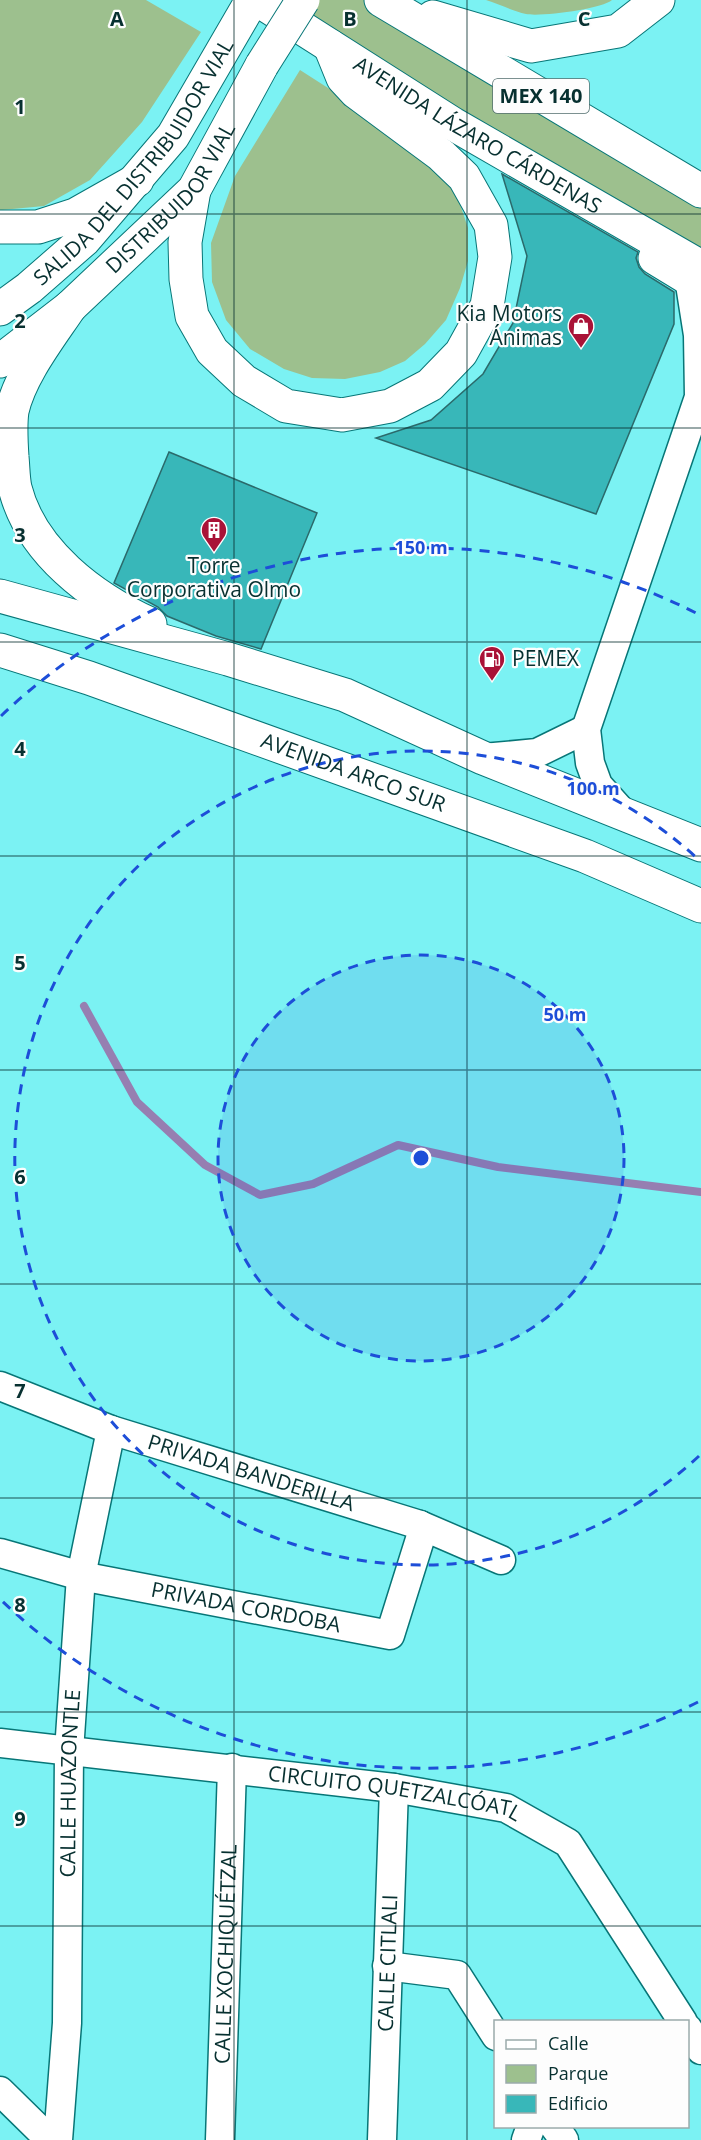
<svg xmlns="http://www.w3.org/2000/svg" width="701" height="2140" viewBox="0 0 701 2140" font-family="'Open Sans',sans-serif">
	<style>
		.green { fill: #9dc08e }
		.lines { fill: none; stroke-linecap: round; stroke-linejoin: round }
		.stream { stroke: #967fb1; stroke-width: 8 }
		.building { fill: #38b7b9; stroke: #2b6a6b; stroke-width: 1.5 }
		.minor-casing { stroke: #077677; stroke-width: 31 }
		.tertiary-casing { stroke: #077677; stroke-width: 35 }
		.secondary-casing { stroke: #077677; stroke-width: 35 }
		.trunk-casing { stroke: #077677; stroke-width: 35 }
		.minor { stroke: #fff; stroke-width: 28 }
		.tertiary { stroke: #fff; stroke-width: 33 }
		.secondary { stroke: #fff; stroke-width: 33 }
		.trunk { stroke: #fff; stroke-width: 33 }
		.secondary-bridge-casing { stroke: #077677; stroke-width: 35; stroke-linecap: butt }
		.secondary-bridge { stroke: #fff; stroke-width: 33 }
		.grid { fill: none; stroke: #073030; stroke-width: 1.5; stroke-opacity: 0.55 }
		.ring { fill: none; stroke: #1d4ed8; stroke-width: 3; stroke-dasharray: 10 8 }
		.labels { text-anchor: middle; stroke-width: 4.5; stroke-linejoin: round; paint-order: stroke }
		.shield { fill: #fdfdfd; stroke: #516e6e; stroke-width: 1.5 }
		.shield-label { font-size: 20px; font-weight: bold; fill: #073030 }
		.street-label { font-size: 21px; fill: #073030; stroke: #fdfdfd }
		.poi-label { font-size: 21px; fill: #073030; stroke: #fdfdfd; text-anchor: end }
		.grid-label { font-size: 20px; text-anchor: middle; font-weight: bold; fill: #073030; stroke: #fdfdfd; stroke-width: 4.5; stroke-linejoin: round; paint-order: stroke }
		.centre { fill: #1d4ed8; stroke: #fdfdfd; stroke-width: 3 }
		.ring-label { font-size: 18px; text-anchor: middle; font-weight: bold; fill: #1d4ed8; stroke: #fdfdfd; stroke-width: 4.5; stroke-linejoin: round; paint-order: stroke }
	</style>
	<rect width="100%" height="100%" fill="#7bf2f3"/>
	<path class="green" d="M 0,0 L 146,0 L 201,32 L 142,122 L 90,180 L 44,206 L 2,210 L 0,210 Z
		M 315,0 L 372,0 L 701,188 L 701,255 L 304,18 Z
		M 486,0 L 612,0 C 602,9 540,17 526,14 C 513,11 499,4 486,0 Z
		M 300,70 L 431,154 L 455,189 L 468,228 L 468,261 L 460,288 L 446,320 L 425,344 L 405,361 L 380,372 L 345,379 L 312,378 L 284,369 L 250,349 L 226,320 L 212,282 L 211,243 L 235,176 Z"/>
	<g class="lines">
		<path class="stream" d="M 84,1006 L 137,1102 L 205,1165 L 260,1195 L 313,1184 L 398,1145 L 498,1167 L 701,1192"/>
	</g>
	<path class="building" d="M 502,174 L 638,252 L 636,258 L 639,267 L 645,274 L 674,292 L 674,324 L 596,514 L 376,438 L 431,420 L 483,374 L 513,323 L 527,256 Z
		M 169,452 L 317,513 L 261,649 L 216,636 L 167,616 L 158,607 L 114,583 Z"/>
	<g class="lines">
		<g class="minor-casing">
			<g id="minor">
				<path d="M 483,758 L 537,753 L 586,729"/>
				<path d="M 623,813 L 598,785 L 590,763 L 586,729 L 699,397 L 698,335 L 689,278"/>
				<path id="s1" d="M 0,1386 L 111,1430 L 420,1525 L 501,1560"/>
				<path id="s2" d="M 0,1553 L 81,1576 L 390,1635 L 421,1536 L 420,1525"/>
				<path id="s3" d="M 0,1743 L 394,1788 L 506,1808 L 568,1843 L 683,2022"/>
				<path d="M 387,1966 L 457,1975 L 496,2036"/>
				<path d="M 688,2029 L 701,2050"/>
				<path d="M 0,2091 L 50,2140"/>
				<path d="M 554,2126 L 564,2140"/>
				<path id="s4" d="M 58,2140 L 67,2023 L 69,1751 L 81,1576 L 111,1430"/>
				<path id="s5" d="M 220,2140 L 232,1768"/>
				<path id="s6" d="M 382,2140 L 394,1788"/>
				<path d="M 526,2140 L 531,2126"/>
			</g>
		</g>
		<g class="tertiary-casing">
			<path id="tertiary" d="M 655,258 L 701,286"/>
		</g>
		<g class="secondary-casing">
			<g id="secondary">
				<path d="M 70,307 C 50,337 20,375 12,411 C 10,425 11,442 12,457 C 13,467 13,479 15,488 C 31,552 93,598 150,624"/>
				<path id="s7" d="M 0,309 L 29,288 L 84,240 L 173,136 L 252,0"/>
				<path id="s8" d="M 0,361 L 70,307 L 194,190 L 262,65"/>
				<path d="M 0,596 L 228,659 L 345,695 L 483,758 L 701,845"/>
				<path id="s9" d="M 0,650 L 89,678 L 585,856 L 701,906"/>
			</g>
		</g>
		<g class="trunk-casing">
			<g id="trunk">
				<path id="s10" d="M 258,0 L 453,124 L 701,267"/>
				<path d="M 381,0 L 701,191"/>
				<path d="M 433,17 L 531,46 L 618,31 L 658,0"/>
				<path d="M 194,190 L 185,242 L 186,279 L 192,316 L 212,351 L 244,381 L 286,406 L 342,415 L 390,406 L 430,385 L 461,353 L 487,306 L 495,257 L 491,225 L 464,177 L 441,155 L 356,92 L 343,78 L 330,46"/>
				<path d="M 0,227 L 38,227 L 75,215 L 137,180"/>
			</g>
		</g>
		<use href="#minor" class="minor"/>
		<use href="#tertiary" class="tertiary"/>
		<use href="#secondary" class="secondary"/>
		<use href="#trunk" class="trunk"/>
		<g class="secondary-bridge-casing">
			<path id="secondary-bridge" d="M 262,65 L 303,0"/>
		</g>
		<use href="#secondary-bridge" class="secondary-bridge"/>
	</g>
	<path class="grid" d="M 234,0 L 234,2140M 467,0 L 467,2140M 0,214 L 701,214M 0,428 L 701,428M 0,642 L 701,642M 0,856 L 701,856M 0,1070 L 701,1070M 0,1284 L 701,1284M 0,1498 L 701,1498M 0,1712 L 701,1712M 0,1926 L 701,1926"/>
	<circle cx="421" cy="1158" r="203" fill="#1d4ed8" fill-opacity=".12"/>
	<g class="ring">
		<circle cx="421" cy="1158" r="203"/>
		<path d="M699 1456A407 407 0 1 1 699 860"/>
		<path d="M698 1702A610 610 0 0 1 1 1600M1 716A610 610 0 0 1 698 614"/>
	</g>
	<defs>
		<g id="shop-pin" transform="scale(1.35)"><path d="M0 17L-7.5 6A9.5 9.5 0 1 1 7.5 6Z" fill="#a91237" stroke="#fdfdfd"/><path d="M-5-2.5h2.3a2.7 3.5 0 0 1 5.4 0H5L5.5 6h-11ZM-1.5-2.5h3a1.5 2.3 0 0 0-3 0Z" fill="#fff"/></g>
		<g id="building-pin" transform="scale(1.35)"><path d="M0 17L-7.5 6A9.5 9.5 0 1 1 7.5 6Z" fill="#a91237" stroke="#fdfdfd"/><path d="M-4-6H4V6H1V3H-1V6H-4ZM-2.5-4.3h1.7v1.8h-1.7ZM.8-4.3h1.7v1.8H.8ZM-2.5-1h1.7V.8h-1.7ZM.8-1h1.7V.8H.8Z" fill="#fff"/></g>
		<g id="fuel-pin" transform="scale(1.35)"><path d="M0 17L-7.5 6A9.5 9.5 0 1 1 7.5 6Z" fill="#a91237" stroke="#fdfdfd"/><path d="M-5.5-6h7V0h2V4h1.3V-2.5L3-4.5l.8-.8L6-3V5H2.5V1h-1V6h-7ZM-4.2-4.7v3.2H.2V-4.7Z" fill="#fff"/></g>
	</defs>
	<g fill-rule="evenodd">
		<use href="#shop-pin" x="581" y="326"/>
		<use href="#building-pin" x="214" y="530"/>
		<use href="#fuel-pin" x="492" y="659"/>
	</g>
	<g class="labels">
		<rect class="shield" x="493" y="79" width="96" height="34" rx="4.5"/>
		<g class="shield-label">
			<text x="541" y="103">MEX 140</text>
		</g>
		<g class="street-label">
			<text dy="7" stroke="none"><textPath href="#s10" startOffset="258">AVENIDA LÁZARO CÁRDENAS</textPath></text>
			<text dy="7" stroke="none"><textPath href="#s7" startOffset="201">SALIDA DEL DISTRIBUIDOR VIAL</textPath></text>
			<text dy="7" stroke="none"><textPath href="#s8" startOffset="238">DISTRIBUIDOR VIAL</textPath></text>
			<text dy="7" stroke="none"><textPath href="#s9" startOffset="374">AVENIDA ARCO SUR</textPath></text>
			<text dy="7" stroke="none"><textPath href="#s1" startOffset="266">PRIVADA BANDERILLA</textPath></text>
			<text dy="7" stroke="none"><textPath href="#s2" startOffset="252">PRIVADA CORDOBA</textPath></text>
			<text dy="7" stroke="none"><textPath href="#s4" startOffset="357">CALLE HUAZONTLE</textPath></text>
			<text dy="7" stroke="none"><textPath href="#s3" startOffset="398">CIRCUITO QUETZALCÓATL</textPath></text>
			<text dy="7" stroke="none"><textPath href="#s5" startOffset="186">CALLE XOCHIQUÉTZAL</textPath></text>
			<text dy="7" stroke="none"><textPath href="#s6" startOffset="177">CALLE CITLALI</textPath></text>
		</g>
		<g class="poi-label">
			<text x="562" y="321">Kia Motors<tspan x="562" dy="24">Ánimas</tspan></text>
			<text x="214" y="573" text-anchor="middle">Torre<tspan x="214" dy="24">Corporativa Olmo</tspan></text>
			<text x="512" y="666" text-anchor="start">PEMEX</text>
		</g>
	</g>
	<g class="grid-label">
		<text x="117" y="26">A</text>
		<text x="350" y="26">B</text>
		<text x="584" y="26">C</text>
		<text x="20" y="114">1</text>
		<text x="20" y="328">2</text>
		<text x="20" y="542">3</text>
		<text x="20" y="756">4</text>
		<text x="20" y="970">5</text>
		<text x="20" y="1184">6</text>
		<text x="20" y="1398">7</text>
		<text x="20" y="1612">8</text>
		<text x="20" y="1826">9</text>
	</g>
	<circle cx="421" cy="1158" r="9" class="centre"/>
	<g class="ring-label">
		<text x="421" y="554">150 m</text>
		<text x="593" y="795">100 m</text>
		<text x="565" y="1021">50 m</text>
	</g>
	<rect x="494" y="2020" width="195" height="108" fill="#fdfdfd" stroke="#9babab" stroke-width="1.5"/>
	<rect x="506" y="2040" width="30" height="9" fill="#ffffff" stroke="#9babab" stroke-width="1.5"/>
	<text x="548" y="2050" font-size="18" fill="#073030">Calle</text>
	<rect x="506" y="2065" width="30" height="18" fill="#9dc08e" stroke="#9babab" stroke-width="1.5"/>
	<text x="548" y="2080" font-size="18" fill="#073030">Parque</text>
	<rect x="506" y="2095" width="30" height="18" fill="#38b7b9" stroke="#9babab" stroke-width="1.5"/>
	<text x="548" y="2110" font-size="18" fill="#073030">Edificio</text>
</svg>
